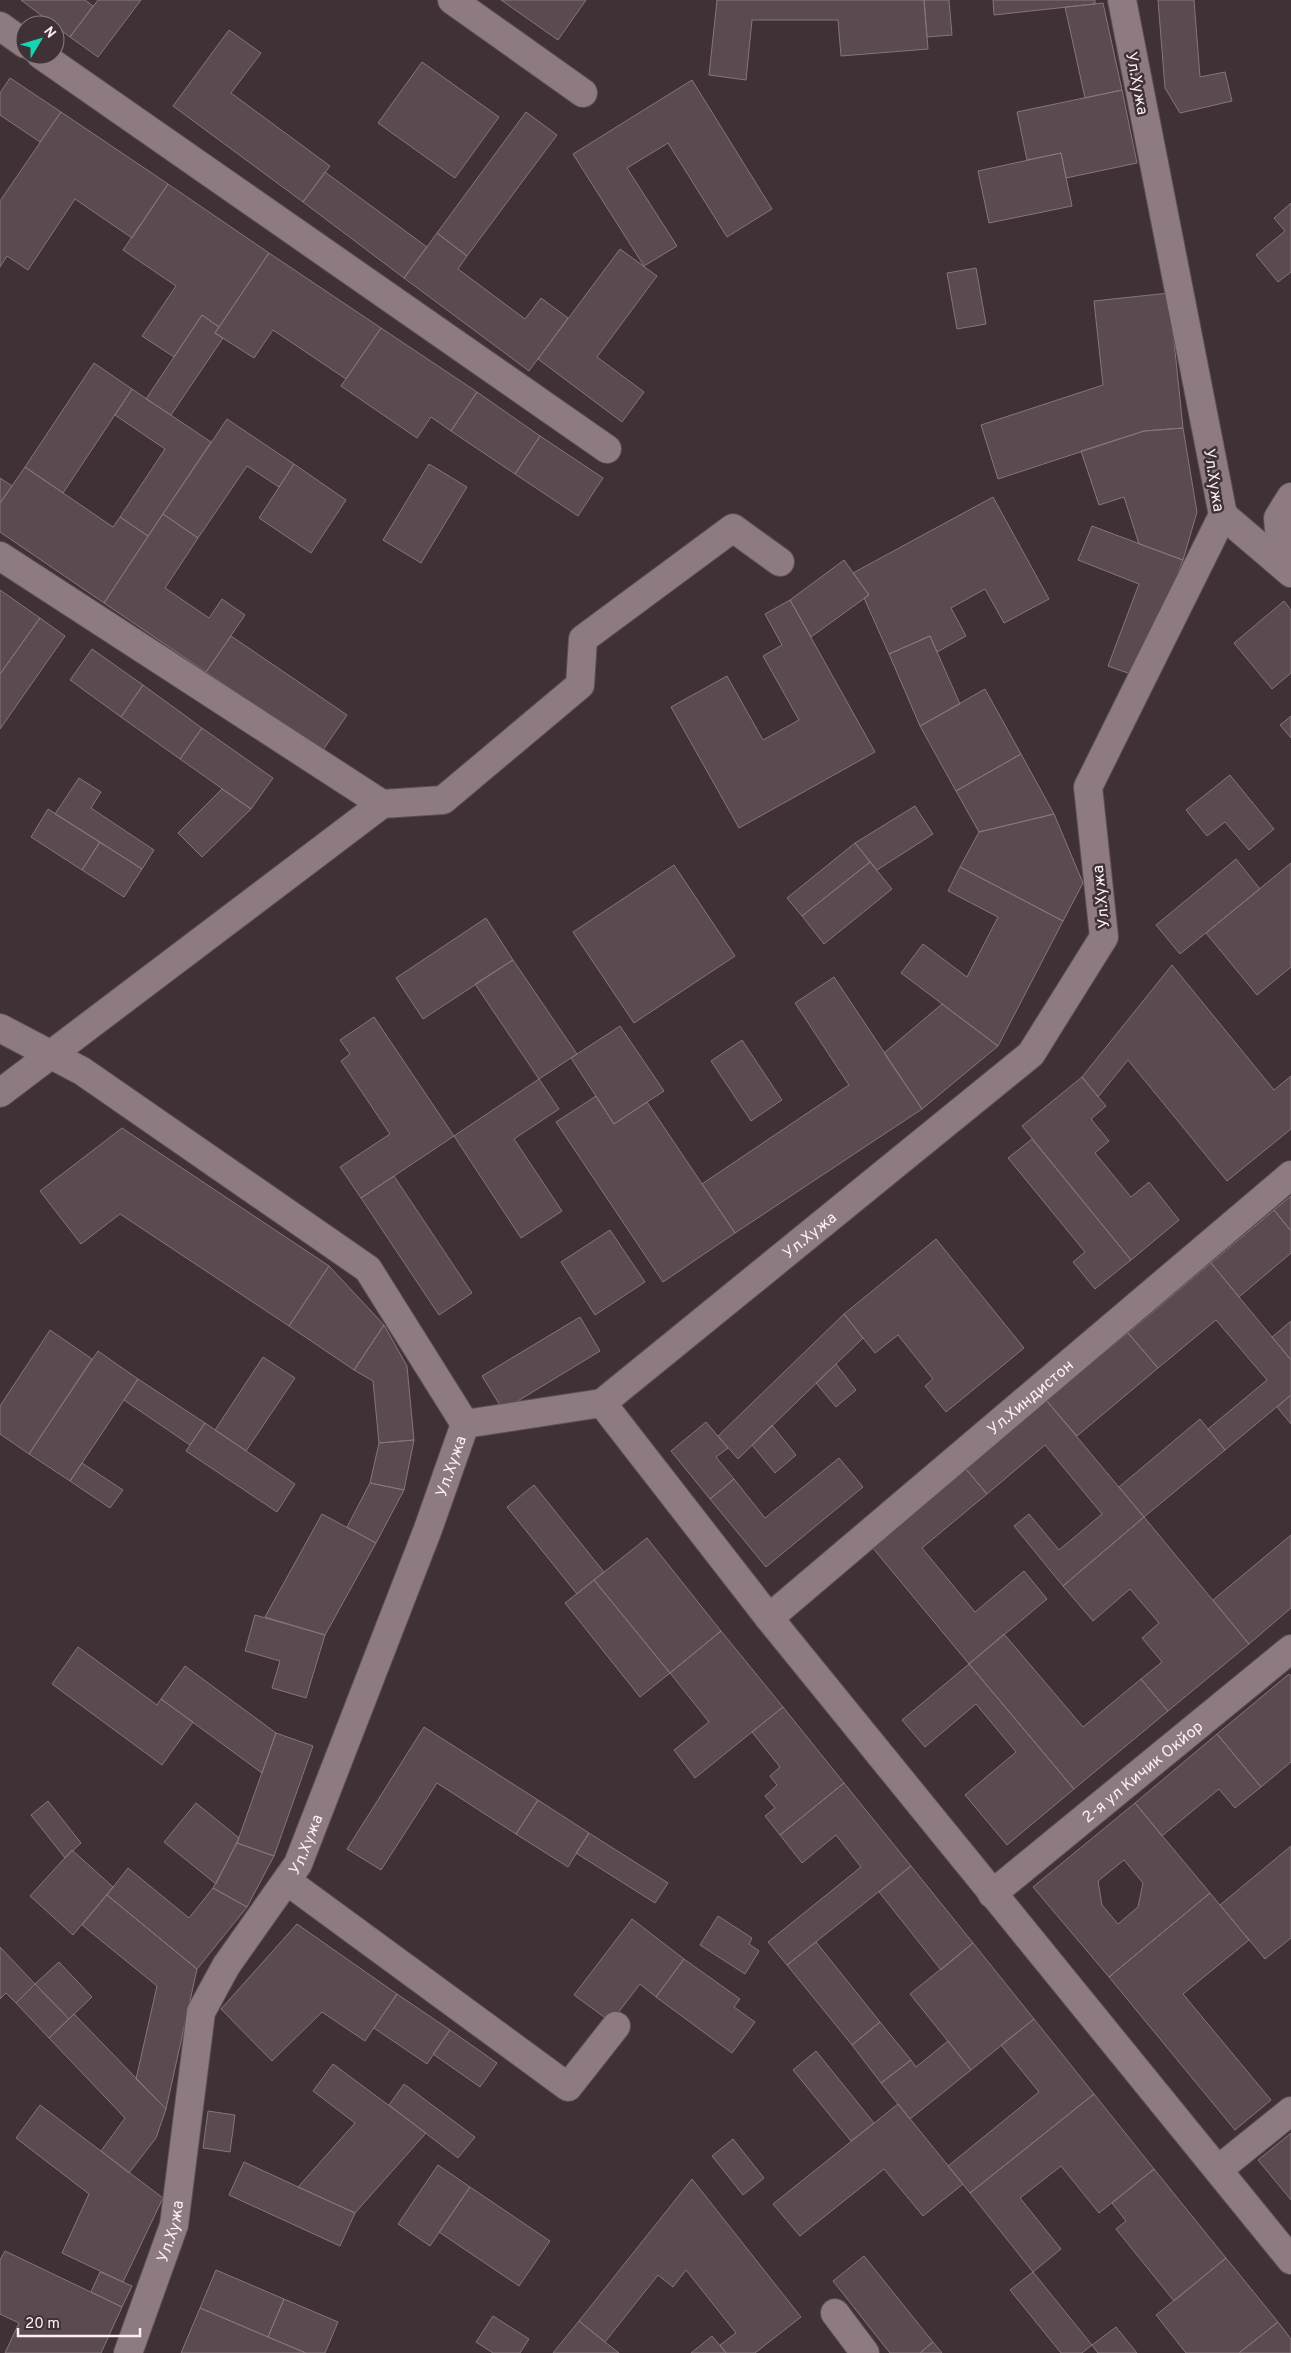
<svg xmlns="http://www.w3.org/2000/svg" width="1291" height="2353" viewBox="0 0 1291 2353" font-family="Overpass,sans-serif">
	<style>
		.building { fill: #5b4b51; stroke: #86757b; fill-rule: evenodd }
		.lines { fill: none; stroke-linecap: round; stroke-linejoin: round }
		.minor-casing { stroke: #5d5055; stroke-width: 30 }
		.minor { stroke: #8d7b81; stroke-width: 28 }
		.labels { text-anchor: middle; stroke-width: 5; stroke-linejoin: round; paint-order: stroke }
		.street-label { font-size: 16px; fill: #fbf1f4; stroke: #403136 }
	</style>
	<rect width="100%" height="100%" fill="#403136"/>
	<path class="building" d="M 21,0 L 85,0 L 93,6 L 70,37 Z
		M 98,0 L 141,0 L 98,57 L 70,37 Z
		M 501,0 L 586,0 L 558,40 Z
		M 717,0 L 924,0 L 928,49 L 841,56 L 838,20 L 752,20 L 746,80 L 709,75 Z
		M 924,0 L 949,0 L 952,35 L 927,37 Z
		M 993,0 L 1095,0 L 1095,4 L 994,15 Z
		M 1158,0 L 1194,0 L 1200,77 L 1225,72 L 1232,101 L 1180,113 L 1165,88 Z
		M 1103,3 L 1122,90 L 1085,98 L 1065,7 Z
		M 229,30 L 261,53 L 231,93 L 330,166 L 303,202 L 173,106 Z
		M 422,62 L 499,117 L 455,178 L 378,123 Z
		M 10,78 L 61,112 L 40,142 L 0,115 L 0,93 Z
		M 692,80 L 772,209 L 727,237 L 668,143 L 627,168 L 677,246 L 644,266 L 573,154 Z
		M 1122,90 L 1137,163 L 1066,178 L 1061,153 L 1027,160 L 1017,112 Z
		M 61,112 L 168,184 L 132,238 L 75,199 L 28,270 L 7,256 L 0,267 L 0,201 Z
		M 526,112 L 557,135 L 467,256 L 437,233 Z
		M 1061,153 L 1072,206 L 989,223 L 978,171 Z
		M 325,172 L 427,247 L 404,278 L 303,202 Z
		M 168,184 L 269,253 L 219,327 L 202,315 L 174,357 L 142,336 L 176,286 L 123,250 Z
		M 1291,203 L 1291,272 L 1278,282 L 1256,255 L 1285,231 L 1274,218 Z
		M 437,233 L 467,256 L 458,269 L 525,319 L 541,298 L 568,318 L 529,371 L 404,278 Z
		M 620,249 L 657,276 L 597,357 L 644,392 L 622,422 L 538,359 Z
		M 269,253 L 381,328 L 346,379 L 273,330 L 254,358 L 215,333 Z
		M 976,268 L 986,324 L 957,329 L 947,273 Z
		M 1169,293 L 1183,428 L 1144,431 L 998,479 L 981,425 L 1103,385 L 1094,301 Z
		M 202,315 L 219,327 L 215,333 L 223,338 L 171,415 L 146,399 Z
		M 381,328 L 477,392 L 451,431 L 431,417 L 417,438 L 341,386 Z
		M 94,363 L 132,389 L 63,493 L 25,467 Z
		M 132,389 L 211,442 L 148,536 L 120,517 L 165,449 L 115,415 Z
		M 477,392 L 540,436 L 515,474 L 451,431 Z
		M 227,419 L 294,464 L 279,487 L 247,466 L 198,538 L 163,514 Z
		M 1183,428 L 1197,512 L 1183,560 L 1139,544 L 1124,497 L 1099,505 L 1081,451 L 1144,431 Z
		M 540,436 L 603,478 L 578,516 L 515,474 Z
		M 294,464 L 346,500 L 311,553 L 259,518 Z
		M 429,464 L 467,487 L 421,563 L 383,540 Z
		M 25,467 L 113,527 L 120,517 L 148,536 L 104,603 L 0,532 L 0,503 Z
		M 0,478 L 12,486 L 0,503 Z
		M 993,497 L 1049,599 L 1004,623 L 985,589 L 951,608 L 966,636 L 937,652 L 930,636 L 889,654 L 864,598 L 869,595 L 853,573 Z
		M 163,514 L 198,538 L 165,588 L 209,618 L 222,599 L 245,615 L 206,672 L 104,603 Z
		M 1092,526 L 1183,560 L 1139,677 L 1108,666 L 1139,584 L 1078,560 Z
		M 844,560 L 869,595 L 811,637 L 790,600 Z
		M 0,590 L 40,618 L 0,674 Z
		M 790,600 L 875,752 L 739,828 L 671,707 L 727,676 L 763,740 L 799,720 L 763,656 L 782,645 L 765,614 Z
		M 1284,601 L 1291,610 L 1291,673 L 1272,689 L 1234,643 Z
		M 40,618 L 65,636 L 0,729 L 0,674 Z
		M 231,636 L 347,715 L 323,750 L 206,672 Z
		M 930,636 L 960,704 L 920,726 L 889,654 Z
		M 92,649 L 143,685 L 121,717 L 70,680 Z
		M 143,685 L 202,728 L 180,759 L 121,717 Z
		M 985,689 L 1021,754 L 956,791 L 920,726 Z
		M 1291,716 L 1291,738 L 1280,725 Z
		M 202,728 L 273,778 L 251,809 L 180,759 Z
		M 1021,754 L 1054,814 L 979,832 L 956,791 Z
		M 1230,775 L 1274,829 L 1249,850 L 1225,822 L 1207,836 L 1186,810 Z
		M 79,778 L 101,792 L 91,808 L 154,850 L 142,869 L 55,814 Z
		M 222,789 L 251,809 L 202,857 L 178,833 Z
		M 915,806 L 933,834 L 877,870 L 855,843 Z
		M 48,809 L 100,842 L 82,870 L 31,837 Z
		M 1054,814 L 1083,883 L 1063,921 L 960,867 L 979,832 Z
		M 100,842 L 142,869 L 124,897 L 82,870 Z
		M 855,843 L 870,862 L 802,916 L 787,898 Z
		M 1236,859 L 1260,889 L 1180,954 L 1156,925 Z
		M 870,862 L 892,889 L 824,944 L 802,916 Z
		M 1291,863 L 1291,967 L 1257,995 L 1206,933 Z
		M 674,865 L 735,956 L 634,1023 L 573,932 Z
		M 960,867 L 1063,921 L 998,1046 L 901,973 L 923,944 L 967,977 L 998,917 L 948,891 Z
		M 486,918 L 513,960 L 423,1019 L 396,978 Z
		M 513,960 L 577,1054 L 539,1079 L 475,984 Z
		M 1172,965 L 1274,1090 L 1291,1076 L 1291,1129 L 1227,1181 L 1128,1060 L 1098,1097 L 1082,1077 Z
		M 834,977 L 922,1109 L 735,1233 L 702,1184 L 849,1085 L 795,1003 Z
		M 942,1004 L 998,1046 L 922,1109 L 884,1053 Z
		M 374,1017 L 454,1136 L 361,1198 L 340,1167 L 390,1134 L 341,1061 L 350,1054 L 340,1040 Z
		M 620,1026 L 664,1091 L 614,1124 L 571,1058 Z
		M 742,1040 L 782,1100 L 751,1121 L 711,1061 Z
		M 1082,1077 L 1106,1106 L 1091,1119 L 1109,1141 L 1095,1153 L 1131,1197 L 1149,1182 L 1179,1220 L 1131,1260 L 1022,1126 Z
		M 539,1079 L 559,1109 L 514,1139 L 562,1211 L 521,1238 L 454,1136 Z
		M 596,1096 L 614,1124 L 647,1102 L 735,1233 L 663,1282 L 556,1122 Z
		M 122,1128 L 329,1266 L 289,1326 L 120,1214 L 81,1244 L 40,1191 Z
		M 1032,1139 L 1131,1260 L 1095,1289 L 1073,1262 L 1085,1252 L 1008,1158 Z
		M 394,1176 L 472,1293 L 439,1315 L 361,1198 Z
		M 1291,1196 L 1291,1231 L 1274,1210 Z
		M 1274,1210 L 1291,1231 L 1291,1253 L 1239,1297 L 1211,1263 Z
		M 610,1230 L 645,1282 L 595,1315 L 561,1262 Z
		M 936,1239 L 1024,1348 L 946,1412 L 925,1386 L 933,1379 L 898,1335 L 875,1353 L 844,1314 Z
		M 1211,1263 L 1291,1360 L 1291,1395 L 1225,1450 L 1208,1429 L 1267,1380 L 1216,1320 L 1158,1368 L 1128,1333 Z
		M 329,1266 L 384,1325 L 354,1370 L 289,1326 Z
		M 844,1314 L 863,1338 L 738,1459 L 718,1436 Z
		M 580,1317 L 600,1351 L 503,1410 L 482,1376 Z
		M 1291,1321 L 1291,1360 L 1272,1337 Z
		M 384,1325 L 407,1366 L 414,1440 L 379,1443 L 373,1381 L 354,1370 Z
		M 50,1330 L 92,1359 L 29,1454 L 0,1434 L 0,1406 Z
		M 1128,1333 L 1158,1368 L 1077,1436 L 1046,1400 Z
		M 98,1351 L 138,1379 L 70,1481 L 29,1454 Z
		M 263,1357 L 295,1378 L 246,1451 L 215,1430 Z
		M 836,1364 L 856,1390 L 836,1407 L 816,1383 Z
		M 138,1379 L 205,1423 L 190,1445 L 124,1400 Z
		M 1291,1395 L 1291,1424 L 1277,1407 Z
		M 1046,1400 L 1144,1517 L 1063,1586 L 1014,1526 L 1029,1514 L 1059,1550 L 1102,1514 L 1045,1445 L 987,1494 L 965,1468 Z
		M 1200,1419 L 1225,1450 L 1144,1517 L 1119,1487 Z
		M 706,1422 L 728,1448 L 716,1457 L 734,1479 L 710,1499 L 671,1451 Z
		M 205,1423 L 295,1484 L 277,1512 L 186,1451 Z
		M 772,1425 L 796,1455 L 775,1473 L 752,1445 Z
		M 414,1440 L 404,1490 L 370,1483 L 379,1443 Z
		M 839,1458 L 863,1487 L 766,1567 L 710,1499 L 734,1479 L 765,1518 Z
		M 82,1463 L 123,1490 L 110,1508 L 70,1481 Z
		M 965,1468 L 987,1494 L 922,1548 L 975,1612 L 1024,1571 L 1047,1599 L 969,1664 L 872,1547 Z
		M 370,1483 L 404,1490 L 376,1543 L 347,1527 Z
		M 534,1485 L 604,1572 L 577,1594 L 507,1507 Z
		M 322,1514 L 376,1543 L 325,1635 L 265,1617 Z
		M 1144,1517 L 1249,1644 L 1168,1711 L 1141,1679 L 1162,1662 L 1142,1638 L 1159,1623 L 1130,1589 L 1093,1621 L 1063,1586 Z
		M 1291,1535 L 1291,1608 L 1249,1644 L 1213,1600 Z
		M 647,1538 L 721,1631 L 670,1673 L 594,1580 Z
		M 594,1580 L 670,1673 L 640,1697 L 565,1603 Z
		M 255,1615 L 325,1635 L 306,1698 L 272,1688 L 280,1661 L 245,1651 Z
		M 721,1631 L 783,1707 L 695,1778 L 674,1750 L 709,1722 L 670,1673 Z
		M 1004,1634 L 1083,1727 L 1141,1679 L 1168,1711 L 1074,1789 L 969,1664 Z
		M 78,1647 L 157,1705 L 161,1699 L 193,1722 L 162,1765 L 52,1684 Z
		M 969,1664 L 1074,1789 L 1007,1845 L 965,1795 L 1016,1752 L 976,1704 L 925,1747 L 902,1720 Z
		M 185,1666 L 276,1733 L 262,1773 L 161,1699 Z
		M 1289,1674 L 1291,1676 L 1291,1762 L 1261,1787 L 1217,1734 Z
		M 783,1707 L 844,1783 L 780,1835 L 765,1816 L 775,1808 L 765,1796 L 777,1785 L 770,1776 L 780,1767 L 752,1732 Z
		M 424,1727 L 538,1800 L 516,1834 L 437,1783 L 381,1870 L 347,1849 Z
		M 276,1733 L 313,1746 L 274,1856 L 237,1843 Z
		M 1217,1734 L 1261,1787 L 1235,1808 L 1219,1789 L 1162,1836 L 1135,1803 Z
		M 844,1783 L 911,1866 L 787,1965 L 768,1942 L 861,1867 L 836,1835 L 802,1863 L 780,1835 Z
		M 538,1800 L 589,1833 L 568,1867 L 516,1834 Z
		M 48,1801 L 81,1843 L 65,1858 L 31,1815 Z
		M 196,1803 L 239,1838 L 216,1884 L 164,1842 Z
		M 1135,1803 L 1210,1893 L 1109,1977 L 1033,1887 ZM 1124,1860 L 1143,1883 L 1138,1907 L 1118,1924 L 1102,1905 L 1098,1881 Z
		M 589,1833 L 668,1883 L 655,1903 L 576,1853 Z
		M 237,1843 L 274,1856 L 247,1907 L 213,1888 Z
		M 1291,1846 L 1291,1938 L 1265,1959 L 1220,1905 Z
		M 72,1850 L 113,1887 L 73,1935 L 30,1896 Z
		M 911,1866 L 973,1943 L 941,1970 L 879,1892 Z
		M 128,1868 L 189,1918 L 213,1888 L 247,1907 L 197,1969 L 107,1895 Z
		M 1210,1893 L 1249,1940 L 1183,1994 L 1271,2100 L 1235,2130 L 1109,1977 Z
		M 107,1895 L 197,1969 L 166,2109 L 136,2079 L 157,1986 L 82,1925 Z
		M 718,1916 L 752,1938 L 749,1944 L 759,1951 L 745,1974 L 700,1945 Z
		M 632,1919 L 684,1959 L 656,1997 L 640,1984 L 611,2022 L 574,1995 Z
		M 297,1924 L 397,1994 L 365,2041 L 322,2012 L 272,2061 L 221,2009 Z
		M 816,1942 L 880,2022 L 852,2045 L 787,1965 Z
		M 973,1943 L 1034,2019 L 971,2070 L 910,1994 Z
		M 0,1947 L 35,1984 L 16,2003 L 6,1993 L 0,1999 Z
		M 684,1959 L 740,1999 L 734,2007 L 755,2022 L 732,2053 L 656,1997 Z
		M 59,1962 L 92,1997 L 69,2019 L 35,1984 Z
		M 35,1984 L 69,2019 L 49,2038 L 16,2003 Z
		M 397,1994 L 450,2030 L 427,2064 L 374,2028 Z
		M 74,2014 L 166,2109 L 156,2138 L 129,2173 L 101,2151 L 125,2118 L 49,2038 Z
		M 1034,2019 L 1094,2094 L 970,2193 L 948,2166 L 1039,2092 L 1001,2045 Z
		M 880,2022 L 911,2060 L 881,2083 L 852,2045 Z
		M 450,2030 L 497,2063 L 480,2087 L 433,2054 Z
		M 948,2041 L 971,2070 L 910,2119 L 881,2083 L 911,2060 L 916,2067 Z
		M 816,2051 L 874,2123 L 851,2141 L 793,2070 Z
		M 333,2064 L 426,2133 L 355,2213 L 298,2187 L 355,2123 L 313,2091 Z
		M 404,2084 L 475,2137 L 458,2158 L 389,2105 Z
		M 1094,2094 L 1154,2169 L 1099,2213 L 1061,2166 L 1020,2198 L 1061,2249 L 1033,2272 L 970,2193 Z
		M 898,2104 L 963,2184 L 923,2216 L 884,2169 L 800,2236 L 773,2204 Z
		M 40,2105 L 163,2198 L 123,2282 L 62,2253 L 89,2194 L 16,2138 Z
		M 208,2111 L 235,2115 L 230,2152 L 203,2148 Z
		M 1291,2133 L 1291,2200 L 1258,2160 Z
		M 733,2139 L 764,2178 L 743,2195 L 712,2156 Z
		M 244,2162 L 355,2213 L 340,2246 L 229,2195 Z
		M 438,2165 L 470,2187 L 430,2246 L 398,2224 Z
		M 1154,2169 L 1226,2258 L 1174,2301 L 1116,2229 L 1126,2221 L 1112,2203 Z
		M 692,2179 L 801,2317 L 755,2353 L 726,2353 L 720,2345 L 736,2333 L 686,2270 L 673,2287 L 658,2275 L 605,2342 L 579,2321 Z
		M 470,2187 L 550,2241 L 519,2286 L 439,2232 Z
		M 5,2251 L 122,2307 L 101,2353 L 5,2353 L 19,2323 L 0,2314 L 0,2260 Z
		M 864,2256 L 933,2342 L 920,2353 L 890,2353 L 833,2281 Z
		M 1226,2258 L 1278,2322 L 1239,2353 L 1186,2353 L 1156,2315 Z
		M 216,2270 L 284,2299 L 268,2337 L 200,2308 Z
		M 100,2272 L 132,2286 L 122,2307 L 91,2292 Z
		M 1033,2272 L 1092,2345 L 1082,2353 L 1061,2353 L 1010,2290 Z
		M 284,2299 L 338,2322 L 325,2353 L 306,2353 L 268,2337 Z
		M 200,2308 L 268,2337 L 306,2353 L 181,2353 Z
		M 493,2316 L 529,2339 L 520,2353 L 493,2353 L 476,2342 Z
		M 579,2321 L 605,2342 L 619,2353 L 553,2353 Z
		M 1278,2322 L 1291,2339 L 1291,2353 L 1239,2353 Z
		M 1116,2327 L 1137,2353 L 1098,2353 L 1092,2345 Z
		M 712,2336 L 726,2353 L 691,2353 Z
		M 933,2342 L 942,2353 L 920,2353 Z"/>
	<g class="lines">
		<g class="minor-casing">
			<g id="minor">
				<path d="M 452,0 L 583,93"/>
				<path d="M 0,26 L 25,44"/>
				<path d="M 41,55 L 607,449"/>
				<path d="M 1223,515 L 1291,573"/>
				<path d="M 0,556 L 382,804"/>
				<path d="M 1282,564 L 1278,518 L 1291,497"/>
				<path d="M 0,1028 L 82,1071 L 368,1269 L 465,1424"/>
				<path d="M 0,1093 L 382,804 L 443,800 L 580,685 L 583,639 L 733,528 L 780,562"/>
				<path d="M 602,1403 L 769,1618 L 1291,2260"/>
				<path id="s1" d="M 769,1618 L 1291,1175"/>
				<path d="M 287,1881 L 568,2087 L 616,2026"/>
				<path id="s2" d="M 992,1894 L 1291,1649"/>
				<path d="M 1219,2169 L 1291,2111"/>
				<path d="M 835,2313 L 865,2353"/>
				<path id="s3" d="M 128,2353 L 174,2225 L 201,2012 L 226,1966 L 298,1864 L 428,1529 L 465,1424 L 602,1403 L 1031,1054 L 1104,937 L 1088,787 L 1223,515 L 1122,0"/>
			</g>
		</g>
		<use href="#minor" class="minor"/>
	</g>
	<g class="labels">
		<g class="street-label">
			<text transform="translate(1138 83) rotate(79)" y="6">Ул.Хужа</text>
			<text transform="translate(1215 480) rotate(81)" y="6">Ул.Хужа</text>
			<text transform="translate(1100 897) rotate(-96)" y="6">Ул.Хужа</text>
			<text dy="6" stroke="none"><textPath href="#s3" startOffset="1404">Ул.Хужа</textPath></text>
			<text dy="6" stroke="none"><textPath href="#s1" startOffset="342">Ул.Хиндистон</textPath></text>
			<text dy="6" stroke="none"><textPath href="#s3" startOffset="954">Ул.Хужа</textPath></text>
			<text dy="6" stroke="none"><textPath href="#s2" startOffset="194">2-я ул Кичик Окйор</textPath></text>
			<text dy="6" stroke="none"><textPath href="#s3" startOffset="549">Ул.Хужа</textPath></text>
			<text dy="6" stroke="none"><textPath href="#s3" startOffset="129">Ул.Хужа</textPath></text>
		</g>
	</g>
	<g transform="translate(40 40) rotate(52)"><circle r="24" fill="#403136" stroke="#8b7e82"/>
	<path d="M0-4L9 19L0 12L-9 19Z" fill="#15d5b3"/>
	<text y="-8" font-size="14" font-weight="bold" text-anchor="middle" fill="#fbf1f4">N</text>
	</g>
	<path d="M18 2328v8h122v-8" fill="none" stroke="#fbf1f4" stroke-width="2.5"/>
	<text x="25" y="2328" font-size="15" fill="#fbf1f4" stroke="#403136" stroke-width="4" paint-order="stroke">20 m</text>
</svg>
